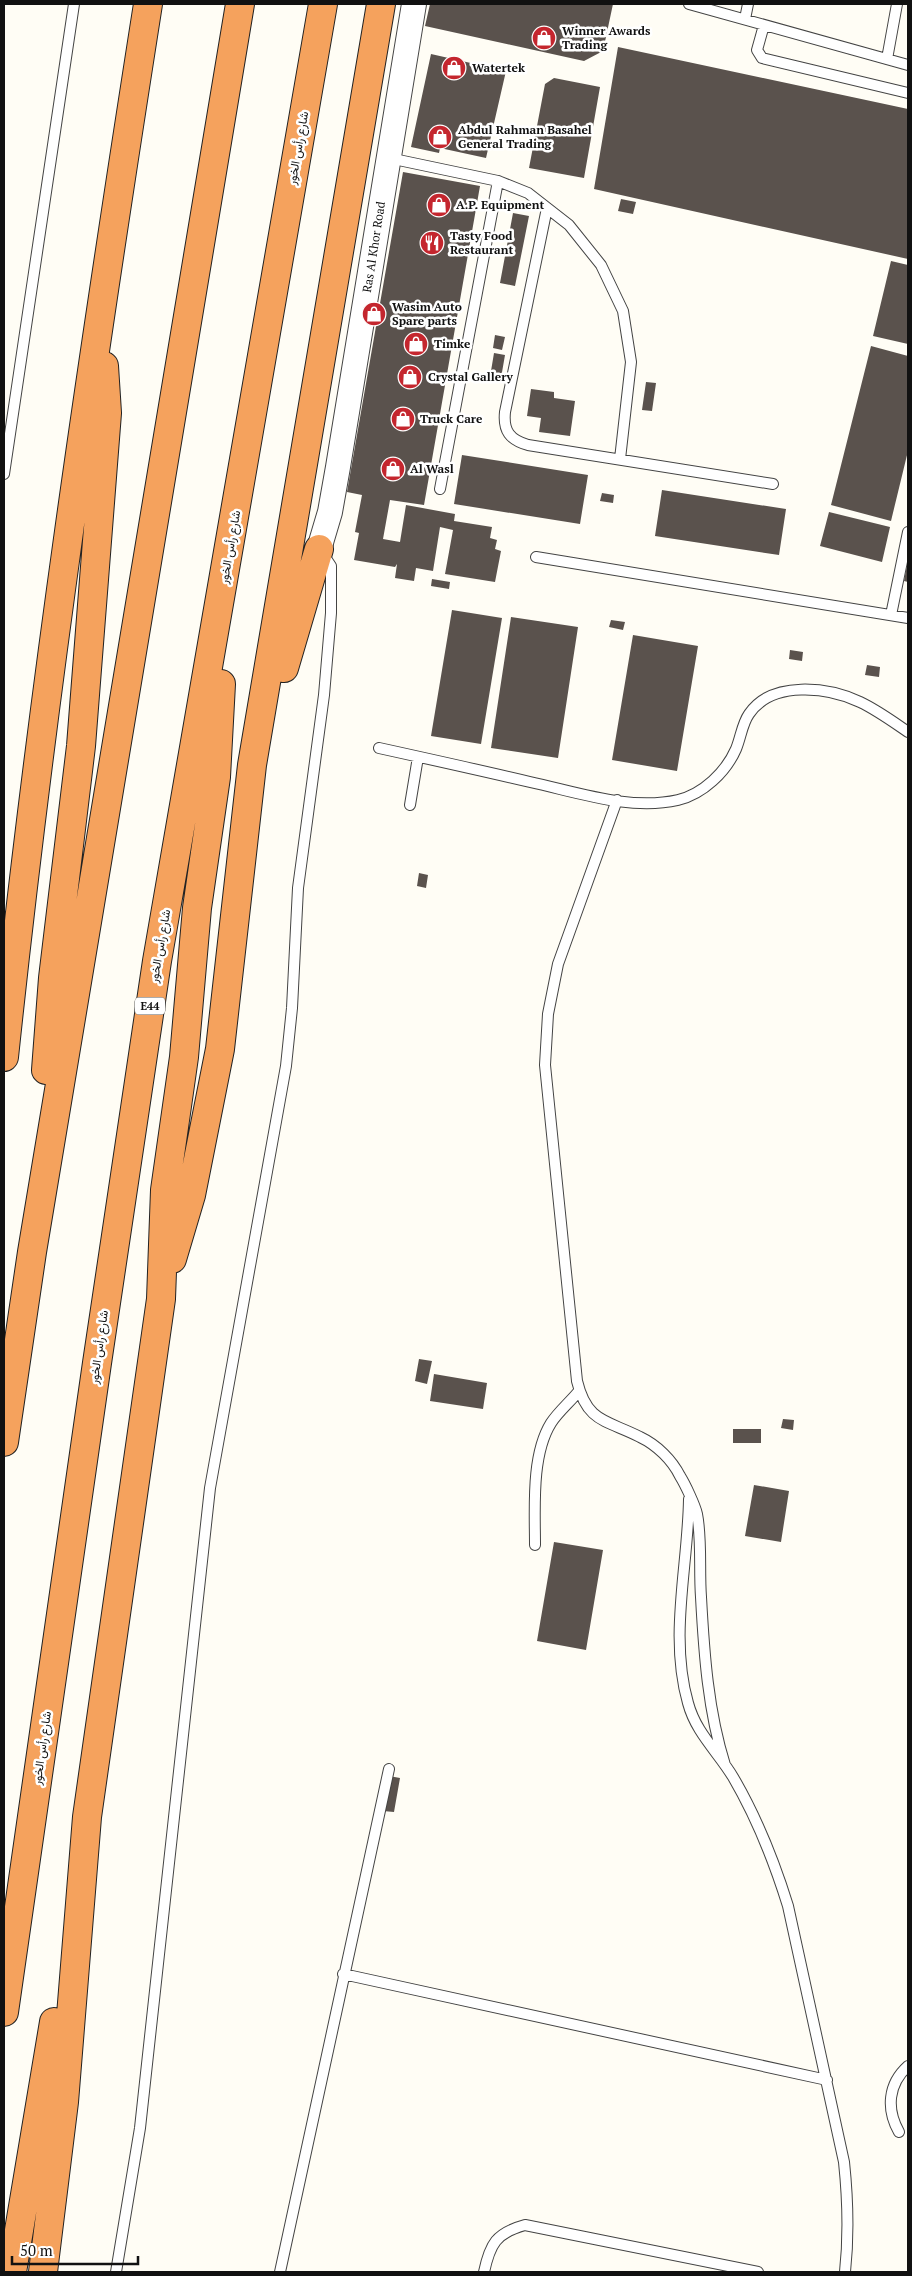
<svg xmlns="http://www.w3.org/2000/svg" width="912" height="2276" viewBox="0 0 912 2276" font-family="'PT Serif',Vazirmatn,serif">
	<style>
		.building { fill: #5a524d }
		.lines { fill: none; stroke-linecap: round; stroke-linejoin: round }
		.service-casing { stroke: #444; stroke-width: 12 }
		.tertiary-casing { stroke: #444; stroke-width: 26 }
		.motorway-casing { stroke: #222; stroke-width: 30 }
		.service { stroke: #fff; stroke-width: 10 }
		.tertiary { stroke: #fff; stroke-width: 24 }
		.motorway { stroke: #f5a25d; stroke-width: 28 }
		.labels { text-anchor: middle; stroke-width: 5; stroke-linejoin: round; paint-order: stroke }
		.shield { fill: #fff; stroke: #585858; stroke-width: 1 }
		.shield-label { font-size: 11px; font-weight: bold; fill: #111 }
		.poi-label { font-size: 12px; font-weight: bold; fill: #111; stroke: #fff; text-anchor: start }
		.street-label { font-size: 12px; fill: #111; stroke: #fff }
	</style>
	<rect width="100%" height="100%" fill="#fffdf5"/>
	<path class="building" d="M 430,4 L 613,4 L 603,51 L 584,61 L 425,26 Z
		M 618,47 L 908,109 L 908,259 L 594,189 Z
		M 431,54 L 506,71 L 486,158 L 440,148 L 439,153 L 411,147 Z
		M 554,78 L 600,87 L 584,178 L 529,168 L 545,84 Z
		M 403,172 L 480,186 L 424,505 L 390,500 L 383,539 L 400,542 L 406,505 L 455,514 L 454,521 L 492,527 L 490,538 L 497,540 L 495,549 L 501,551 L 495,582 L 445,574 L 453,530 L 440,527 L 433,571 L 416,568 L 414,581 L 395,578 L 397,564 L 395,567 L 354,560 L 359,533 L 355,532 L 362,495 L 347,492 Z
		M 621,199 L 636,202 L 633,214 L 618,211 Z
		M 513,213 L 529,216 L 515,286 L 500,283 Z
		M 891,261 L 908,265 L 908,344 L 873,336 Z
		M 495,335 L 505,337 L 502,350 L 493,348 Z
		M 871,346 L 908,356 L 908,451 L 891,521 L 831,505 Z
		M 494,353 L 505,355 L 501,378 L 490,377 Z
		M 646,382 L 656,383 L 652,411 L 642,410 Z
		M 531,389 L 554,392 L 554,398 L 575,401 L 570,436 L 539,432 L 541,418 L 527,416 Z
		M 462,455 L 588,475 L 580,524 L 454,504 Z
		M 662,490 L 786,509 L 779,555 L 655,536 Z
		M 602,493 L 614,495 L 613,503 L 600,501 Z
		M 829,512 L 890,527 L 882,562 L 820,546 Z
		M 907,565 L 908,565 L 908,582 L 904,581 Z
		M 432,579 L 450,582 L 449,589 L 431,586 Z
		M 452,610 L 502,618 L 481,744 L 431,736 Z
		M 511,617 L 578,627 L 558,758 L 491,748 Z
		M 611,620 L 625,622 L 623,630 L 609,627 Z
		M 633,635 L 698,646 L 677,771 L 612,760 Z
		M 790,650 L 803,652 L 802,661 L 789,659 Z
		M 867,665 L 880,667 L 879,677 L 865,675 Z
		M 419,873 L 428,875 L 426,888 L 417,886 Z
		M 419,1359 L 432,1361 L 427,1384 L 415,1381 Z
		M 434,1374 L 487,1383 L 483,1409 L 430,1401 Z
		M 783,1419 L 794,1420 L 793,1430 L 781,1428 Z
		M 733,1429 L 761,1429 L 761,1443 L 733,1443 Z
		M 754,1485 L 789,1491 L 781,1542 L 745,1536 Z
		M 554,1542 L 603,1550 L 586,1650 L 537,1641 Z
		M 389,1776 L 400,1778 L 394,1812 L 383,1811 Z"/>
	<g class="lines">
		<g class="service-casing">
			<path id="service" d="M 689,4 L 908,65
				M 745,19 L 748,4
				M 764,25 L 757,50 L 762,58 L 908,93
				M 887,59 L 897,4
				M 389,158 L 498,181 L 528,193 L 569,225 L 601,265 L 623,311 L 631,362 L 620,459
				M 547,208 L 505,412 C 503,431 510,440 528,445 L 773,484
				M 4,474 L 74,4
				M 440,489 L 498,181
				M 536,557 L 908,618
				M 891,615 L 908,532
				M 379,748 C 429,759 479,770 530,782 C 577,792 630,811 678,800 C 703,794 726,772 736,749 C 741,737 742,724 749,714 C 772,680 828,687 860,702 C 877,710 892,721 908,732
				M 617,800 L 558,964 L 548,1014 L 545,1065 L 577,1381 C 587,1423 607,1420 640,1437 C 657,1445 672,1460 680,1476 C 685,1484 695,1505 697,1514 C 702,1539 699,1571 701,1597 C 704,1653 708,1711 725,1765
				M 410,805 L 418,757
				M 689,1499 C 688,1567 669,1636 688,1703 C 696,1733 718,1752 733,1777 C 757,1818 774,1861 788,1906 L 844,2162 C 848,2200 849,2235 845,2272
				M 535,1545 C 535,1509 531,1455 551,1423 C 558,1412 570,1402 579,1391
				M 343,1974 L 827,2080
				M 899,2132 C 886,2109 888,2084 908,2066
				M 116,2272 L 140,2128 L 210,1488 L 286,1066 L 292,1008 L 298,888 L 324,695 L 331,613 L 331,566 L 321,551
				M 280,2272 L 389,1769
				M 484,2272 C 490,2244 496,2233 525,2225 L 758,2272"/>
		</g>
		<g class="tertiary-casing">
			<path id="tertiary" d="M 319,549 L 330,512 L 338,467 L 414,4"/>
		</g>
		<g class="motorway-casing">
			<path id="motorway" d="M 284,668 L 319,549
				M 4,1057 C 41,705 93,354 148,4
				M 46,1070 L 53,978 L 81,746 L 107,413 L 104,366
				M 172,1259 L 191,1195 L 220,1049 L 252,765 L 381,4
				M 4,1442 L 32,1252 L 240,4
				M 4,2012 L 97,1363 L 157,961 L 323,4
				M 12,2272 L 54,2022
				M 43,2272 L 64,2102 L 87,1817 L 161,1299 L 165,1190 L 184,1057 L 197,908 L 216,777 L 221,684"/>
		</g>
		<use href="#service" class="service"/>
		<use href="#tertiary" class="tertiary"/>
		<use href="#motorway" class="motorway"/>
	</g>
	<defs>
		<g id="shop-disc" transform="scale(1.25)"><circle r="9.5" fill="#c4262e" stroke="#fff"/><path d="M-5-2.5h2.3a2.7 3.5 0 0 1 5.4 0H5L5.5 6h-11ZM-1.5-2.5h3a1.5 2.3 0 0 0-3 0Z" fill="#fff"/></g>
		<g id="restaurant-disc" transform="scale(1.25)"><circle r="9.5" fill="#c4262e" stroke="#fff"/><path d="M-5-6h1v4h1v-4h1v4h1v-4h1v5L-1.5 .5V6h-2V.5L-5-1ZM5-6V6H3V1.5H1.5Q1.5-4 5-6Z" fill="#fff"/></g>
	</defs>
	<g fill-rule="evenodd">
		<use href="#shop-disc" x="544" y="38"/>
		<use href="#shop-disc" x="454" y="68"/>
		<use href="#shop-disc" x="440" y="137"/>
		<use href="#shop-disc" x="439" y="205"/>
		<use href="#restaurant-disc" x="432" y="243"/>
		<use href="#shop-disc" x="374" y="314"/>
		<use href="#shop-disc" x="416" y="344"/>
		<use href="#shop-disc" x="410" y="377"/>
		<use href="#shop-disc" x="403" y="419"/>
		<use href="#shop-disc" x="393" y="469"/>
	</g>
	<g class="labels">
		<rect class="shield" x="135" y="997.5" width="30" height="17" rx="4"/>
		<g class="shield-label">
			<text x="150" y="1010">E44</text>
		</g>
		<g class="poi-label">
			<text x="562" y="35">Winner Awards<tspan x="562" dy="14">Trading</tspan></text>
			<text x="472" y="72">Watertek</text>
			<text x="458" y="134">Abdul Rahman Basahel<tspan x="458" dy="14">General Trading</tspan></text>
			<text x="456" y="209">A.P. Equipment</text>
			<text x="450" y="240">Tasty Food<tspan x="450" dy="14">Restaurant</tspan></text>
			<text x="392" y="311">Wasim Auto<tspan x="392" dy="14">Spare parts</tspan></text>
			<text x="434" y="348">Timke</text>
			<text x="428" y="381">Crystal Gallery</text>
			<text x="420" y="423">Truck Care</text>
			<text x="410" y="473">Al Wasl</text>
		</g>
		<g class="street-label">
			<text transform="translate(298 148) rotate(-80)" y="4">شارع رأس الخور</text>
			<text transform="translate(374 247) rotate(-81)" y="4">Ras Al Khor Road</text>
			<text transform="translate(230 547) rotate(-80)" y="4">شارع رأس الخور</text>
			<text transform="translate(160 946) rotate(-80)" y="4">شارع رأس الخور</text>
			<text transform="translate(99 1347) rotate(-82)" y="4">شارع رأس الخور</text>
			<text transform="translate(42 1748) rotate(-82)" y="4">شارع رأس الخور</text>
		</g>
	</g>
	<rect width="912" height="2276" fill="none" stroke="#111111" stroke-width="10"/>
	<path d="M12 2256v8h126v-8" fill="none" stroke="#111111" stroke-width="2.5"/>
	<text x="20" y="2256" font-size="15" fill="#111111" stroke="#ffffff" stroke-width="4" paint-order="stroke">50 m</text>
</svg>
